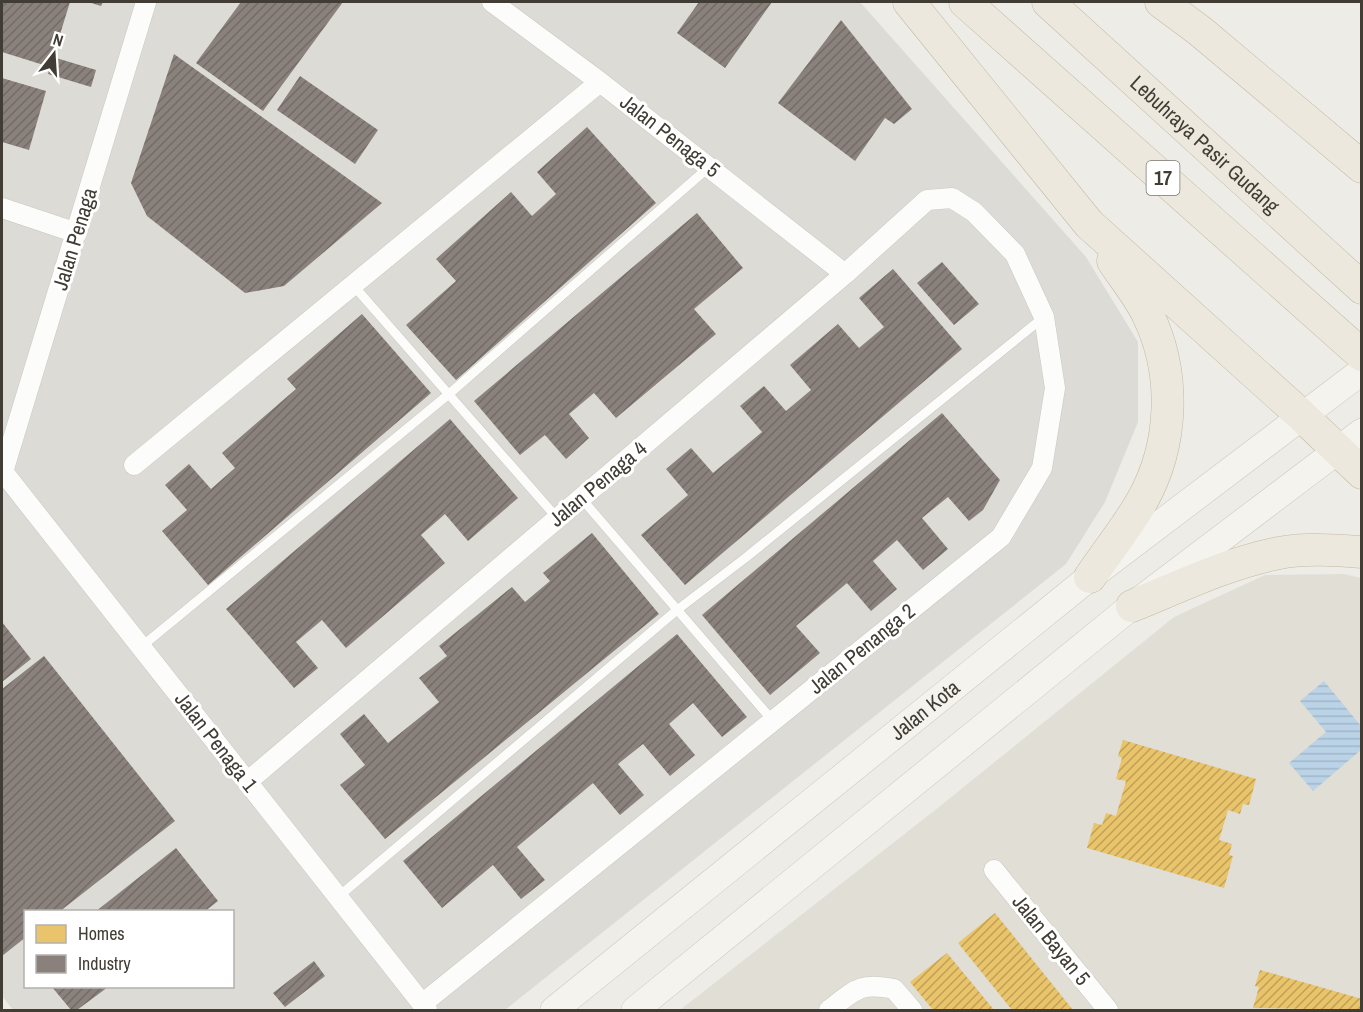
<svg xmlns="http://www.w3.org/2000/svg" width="1363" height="1012" viewBox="0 0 1363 1012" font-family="'Archivo Narrow',sans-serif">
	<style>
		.residential { fill: #e1ded5 }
		.industrial { fill: #dddbd5; fill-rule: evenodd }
		.water { fill: url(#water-rules) }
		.homes { fill: url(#homes-hatch) }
		.industry { fill: url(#industry-hatch) }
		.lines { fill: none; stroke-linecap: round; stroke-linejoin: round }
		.service-casing { stroke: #c9c8c3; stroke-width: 10 }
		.minor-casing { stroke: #c9c8c3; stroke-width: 21 }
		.secondary-casing { stroke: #cbc9bf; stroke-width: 28 }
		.trunk-casing { stroke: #c2baa5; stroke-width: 33 }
		.service { stroke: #fcfcfb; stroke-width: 9 }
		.minor { stroke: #fcfcfb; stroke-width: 20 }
		.secondary { stroke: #f4f3ed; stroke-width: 27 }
		.trunk { stroke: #ece8de; stroke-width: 32 }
		.labels { text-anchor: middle; stroke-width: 6; stroke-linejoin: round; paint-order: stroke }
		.shield { fill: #fff; stroke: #7a7772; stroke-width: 1.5 }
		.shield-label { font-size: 20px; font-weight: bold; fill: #413d35 }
		.street-label { font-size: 21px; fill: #413d35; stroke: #fff }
	</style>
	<defs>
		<pattern id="water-rules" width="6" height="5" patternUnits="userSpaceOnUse" patternTransform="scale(1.5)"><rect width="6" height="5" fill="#bbd3e7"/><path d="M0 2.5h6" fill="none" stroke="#a2b6c7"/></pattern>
		<pattern id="homes-hatch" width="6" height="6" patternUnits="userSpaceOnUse" patternTransform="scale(1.5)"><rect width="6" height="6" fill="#e9c46a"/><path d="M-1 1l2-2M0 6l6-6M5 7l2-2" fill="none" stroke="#bea058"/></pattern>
		<pattern id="industry-hatch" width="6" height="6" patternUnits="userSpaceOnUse" patternTransform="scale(1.5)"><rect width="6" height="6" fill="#8a817c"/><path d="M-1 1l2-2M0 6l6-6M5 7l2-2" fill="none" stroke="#726b66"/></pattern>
	</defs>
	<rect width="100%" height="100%" fill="#edece7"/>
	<path class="residential" d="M 1344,574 L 1361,578 L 1361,1010 L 680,1010 L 939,807 L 1174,617 L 1265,575 Z"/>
	<path class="industrial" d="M 2,2 L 860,2 L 1086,257 L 1138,342 L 1138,422 L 1105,502 L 1066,564 L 505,1010 L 13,1010 L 2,996 ZM 26,912 L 232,912 L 232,986 L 26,986 Z"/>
	<path class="water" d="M 1324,681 L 1361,726 L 1361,750 L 1313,791 L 1289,763 L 1326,732 L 1300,701 Z"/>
	<path class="homes" d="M 1123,740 L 1256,779 L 1249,805 L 1243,804 L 1240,814 L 1228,810 L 1219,840 L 1232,844 L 1229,855 L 1233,856 L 1224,888 L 1087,848 L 1094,823 L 1102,825 L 1106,813 L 1116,816 L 1126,781 L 1116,779 L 1122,758 L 1118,756 Z
		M 995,913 L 1024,949 L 1073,1010 L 1012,1010 L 958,943 Z
		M 947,953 L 976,988 L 994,1010 L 933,1010 L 910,982 Z
		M 1260,970 L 1362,999 L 1362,1010 L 1253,1008 L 1259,987 L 1255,986 Z"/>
	<path class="industry" d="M 2,2 L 70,2 L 53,57 L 96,70 L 91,87 L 48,74 L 50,67 L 2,52 Z
		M 88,2 L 103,2 L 101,6 Z
		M 241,2 L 343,2 L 263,111 L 196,63 Z
		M 699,2 L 772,2 L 725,68 L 677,33 Z
		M 841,20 L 912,109 L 894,124 L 885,118 L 855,161 L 778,103 Z
		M 174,54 L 382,203 L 284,286 L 245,293 L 147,216 L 131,183 Z
		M 300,76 L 378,130 L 355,164 L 277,110 Z
		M 2,78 L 46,91 L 29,150 L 2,142 Z
		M 587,127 L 656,203 L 456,380 L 406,325 L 456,281 L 436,259 L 511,192 L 532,216 L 556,194 L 537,172 Z
		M 697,213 L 743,268 L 694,309 L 716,334 L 616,418 L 594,393 L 569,414 L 589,438 L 566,459 L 545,435 L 520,455 L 474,401 Z
		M 942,262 L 979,304 L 954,325 L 917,283 Z
		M 893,269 L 962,349 L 685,585 L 641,535 L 688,495 L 666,469 L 691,448 L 713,473 L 762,432 L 740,406 L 764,386 L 786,411 L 811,390 L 790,365 L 838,324 L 859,348 L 884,327 L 859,298 Z
		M 362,314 L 431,393 L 208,585 L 162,531 L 187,510 L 165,485 L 189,464 L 211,489 L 235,468 L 222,453 L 296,389 L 287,379 Z
		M 942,413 L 1000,480 L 983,510 L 969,521 L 948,497 L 922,518 L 948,549 L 923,570 L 897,540 L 873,561 L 897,589 L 871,611 L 847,583 L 796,626 L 820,653 L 770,695 L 702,615 Z
		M 450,419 L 518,498 L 468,541 L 445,514 L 421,535 L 445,563 L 346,648 L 322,620 L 296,642 L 318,668 L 294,688 L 226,609 Z
		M 592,533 L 659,614 L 385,839 L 340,785 L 365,765 L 340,734 L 364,714 L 388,743 L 439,702 L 419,678 L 447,656 L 439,646 L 512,587 L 525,602 L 550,581 L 543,573 Z
		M 2,622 L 31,659 L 2,682 Z
		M 677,634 L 747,717 L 722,737 L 693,703 L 669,724 L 695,755 L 670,776 L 643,744 L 618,764 L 644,795 L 620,815 L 593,783 L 517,847 L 545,880 L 521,899 L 493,865 L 442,908 L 403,861 Z
		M 44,656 L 175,821 L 59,912 L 26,912 L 26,937 L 2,956 L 2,689 Z
		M 176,848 L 218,901 L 204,912 L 95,912 Z
		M 314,961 L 325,976 L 285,1007 L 273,993 Z
		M 52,987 L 108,987 L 77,1010 L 71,1010 Z"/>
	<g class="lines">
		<g class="service-casing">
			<path id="service" d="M 353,285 L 558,519
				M 581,498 L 773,721
				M 141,647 L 449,394 L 709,167
				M 338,897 L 677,610 L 744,559 L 1044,317"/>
		</g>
		<g class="minor-casing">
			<path id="minor" d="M 492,2 L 600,82 L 845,274
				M 2,208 L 77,233
				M 134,465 L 600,82
				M 4,473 L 427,1010
				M 2,475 L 146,2
				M 247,782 L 845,274 L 927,200 L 952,198 L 974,212 L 1015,254 L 1044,317 L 1055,388 L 1042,468 L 1001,537 L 422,1004
				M 994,870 L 1108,1010
				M 829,1010 C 855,990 860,982 894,989 L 912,1010"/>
		</g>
		<g class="secondary-casing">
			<g id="secondary">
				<path id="s1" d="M 554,1010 L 1090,577 L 1362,371"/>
				<path d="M 635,1010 L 1132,606 L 1362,432"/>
			</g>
		</g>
		<g class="trunk-casing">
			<g id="trunk">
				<path d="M 909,2 L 1089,224 L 1301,415 L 1362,473"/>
				<path d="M 965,2 L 1362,355"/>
				<path id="s2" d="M 1048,2 L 1362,288"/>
				<path d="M 1161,2 L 1200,31 L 1362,167"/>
				<path d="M 1090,577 C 1107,552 1127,527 1142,501 C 1174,444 1176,373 1148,315 C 1139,296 1124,278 1113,261"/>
				<path d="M 1132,606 C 1179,587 1228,563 1279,553 C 1306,548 1334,550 1362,552"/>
			</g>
		</g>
		<use href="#service" class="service"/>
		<use href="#minor" class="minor"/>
		<use href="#secondary" class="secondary"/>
		<use href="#trunk" class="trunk"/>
	</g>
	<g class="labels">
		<rect class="shield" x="1146.5" y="161" width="33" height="34" rx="4.5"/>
		<g class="shield-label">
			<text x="1163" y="185">17</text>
		</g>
		<g class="street-label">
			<text transform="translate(670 136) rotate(38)" y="7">Jalan Penaga 5</text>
			<text dy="7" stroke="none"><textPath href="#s2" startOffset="212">Lebuhraya Pasir Gudang</textPath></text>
			<text transform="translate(75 239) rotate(-73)" y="7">Jalan Penaga</text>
			<text transform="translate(598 484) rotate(-40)" y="7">Jalan Penaga 4</text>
			<text transform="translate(862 649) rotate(-39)" y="7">Jalan Penanga 2</text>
			<text dy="7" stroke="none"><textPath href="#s1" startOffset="477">Jalan Kota</textPath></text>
			<text transform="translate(216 742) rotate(52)" y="7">Jalan Penaga 1</text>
			<text transform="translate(1051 940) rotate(51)" y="7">Jalan Bayan 5</text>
		</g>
	</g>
	<rect width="1363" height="1012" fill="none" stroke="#413d35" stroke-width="6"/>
	<rect x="24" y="910" width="210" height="78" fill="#ffffff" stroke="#b3b1ae" stroke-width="1.5"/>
	<rect x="36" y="925" width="30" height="18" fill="#e9c46a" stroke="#b3b1ae" stroke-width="1.5"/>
	<text x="78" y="940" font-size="18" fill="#413d35">Homes</text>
	<rect x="36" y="955" width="30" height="18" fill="#8a817c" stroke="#b3b1ae" stroke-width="1.5"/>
	<text x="78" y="970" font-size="18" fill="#413d35">Industry</text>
	<g transform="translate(54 54) rotate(17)" stroke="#ffffff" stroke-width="4.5" paint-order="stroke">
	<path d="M0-4.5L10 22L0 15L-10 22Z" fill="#413d35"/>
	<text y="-9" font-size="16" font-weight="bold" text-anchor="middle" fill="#413d35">N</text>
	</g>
</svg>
